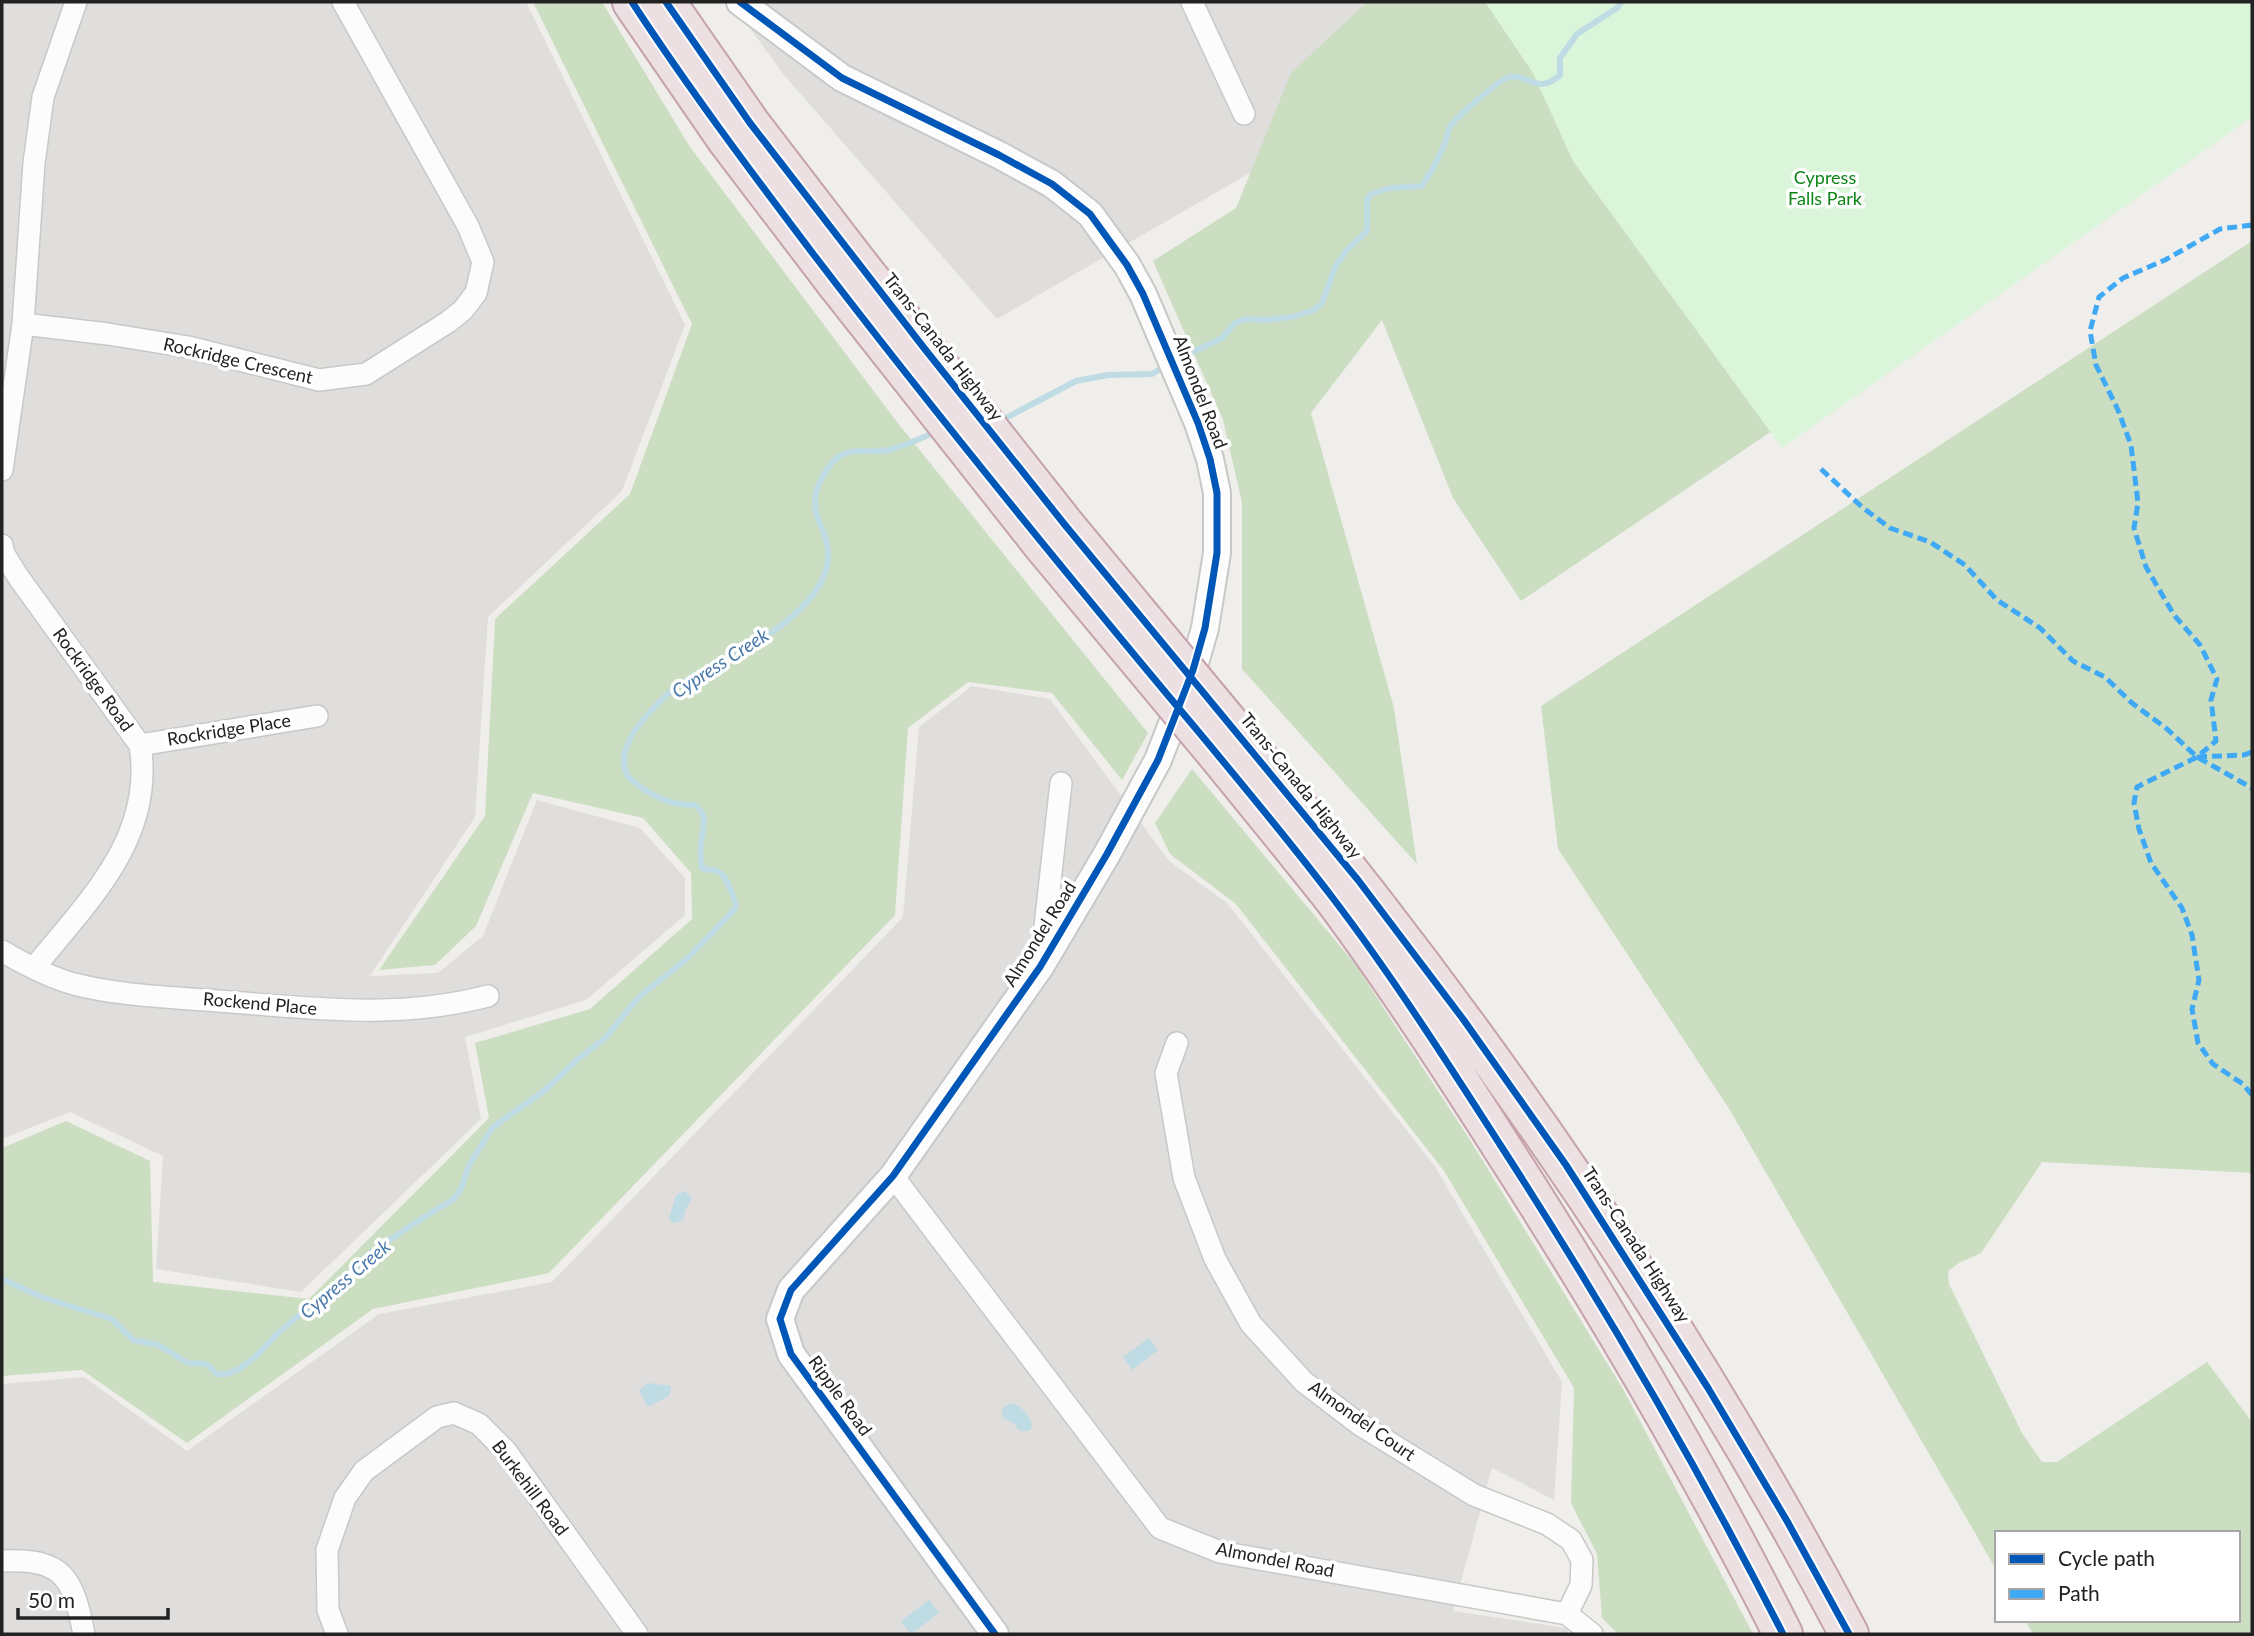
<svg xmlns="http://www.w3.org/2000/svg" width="2254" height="1636" viewBox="0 0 2254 1636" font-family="Lato,sans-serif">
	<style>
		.residential { fill: #dfdedc }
		.forest { fill: #cbdec1 }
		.park { fill: #daf5da }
		.water { fill: #bfdbe3 }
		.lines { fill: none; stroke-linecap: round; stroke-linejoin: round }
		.stream { stroke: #bfdbe3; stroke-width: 6 }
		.minor-casing { stroke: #c9c8c7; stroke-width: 24 }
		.tertiary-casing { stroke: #c9c8c7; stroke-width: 30 }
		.motorway-casing { stroke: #c5a2ac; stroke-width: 42 }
		.minor { stroke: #fdfcfc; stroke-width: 21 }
		.tertiary { stroke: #fdfcfc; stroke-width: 26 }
		.motorway { stroke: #ece0e2; stroke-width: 38 }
		.motorway-bridge-casing { stroke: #c5a2ac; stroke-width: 42; stroke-linecap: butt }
		.motorway-bridge { stroke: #ece0e2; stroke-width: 38 }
		.quiet { stroke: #3fa9f5; stroke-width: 5; stroke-dasharray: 10 5; stroke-linecap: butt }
		.cycleway-casing { stroke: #fff; stroke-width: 11 }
		.cycleway { stroke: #0057b8; stroke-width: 7 }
		.labels { text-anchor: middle; stroke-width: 7; stroke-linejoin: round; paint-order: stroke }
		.park-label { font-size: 18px; fill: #0c8416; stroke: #fff }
		.street-label { font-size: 18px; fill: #222; stroke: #fff }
		.water-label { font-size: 19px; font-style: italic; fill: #4a7aab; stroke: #fff }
	</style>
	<rect width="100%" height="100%" fill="#f0eeeb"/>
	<path class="residential" d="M 2,2 L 526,2 L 685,325 L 622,491 L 488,617 L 475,817 L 370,976 L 438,973 L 483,936 L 537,800 L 640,828 L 685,878 L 685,915 L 586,1000 L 465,1037 L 481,1119 L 301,1292 L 156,1269 L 163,1156 L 70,1112 L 2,1139 Z
		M 731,2 L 1381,2 L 1359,110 L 997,319 L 784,75 Z
		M 972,686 L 1050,699 L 1169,861 L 1227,903 L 1434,1165 L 1562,1382 L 1554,1500 L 1492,1468 L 1453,1611 L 1566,1628 L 1570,1634 L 2,1634 L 2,1384 L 84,1377 L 187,1451 L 379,1314 L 552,1282 L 903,917 L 919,727 Z"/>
	<path class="forest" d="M 533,2 L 602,2 L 690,147 L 897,422 L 1148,733 L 1122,780 L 1052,693 L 968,682 L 908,728 L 895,915 L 549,1273 L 373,1309 L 187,1443 L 82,1370 L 2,1376 L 2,1148 L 66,1121 L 150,1161 L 153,1282 L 309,1299 L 489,1118 L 475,1043 L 590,1009 L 692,919 L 691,873 L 643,818 L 533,793 L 476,926 L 435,965 L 379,970 L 485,816 L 495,619 L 630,494 L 692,324 Z
		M 1367,2 L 2252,2 L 2252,106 L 1521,601 L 1453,498 L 1382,320 L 1311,413 L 1394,708 L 1417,864 L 1242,669 L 1242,503 L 1223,420 L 1153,261 L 1236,208 L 1291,73 Z
		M 2252,241 L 2252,1173 L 2042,1162 L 1981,1253 L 1959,1263 L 1948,1271 L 1949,1284 L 2022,1433 L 2042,1462 L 2057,1462 L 2207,1362 L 2252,1422 L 2252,1634 L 2033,1634 L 2025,1620 L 2238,1620 L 2238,1533 L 1997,1533 L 1997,1571 L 1728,1107 L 1558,849 L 1541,706 Z
		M 1192,769 L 1355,964 L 1470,1140 L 1623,1389 L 1753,1634 L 1618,1634 L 1602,1618 L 1597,1554 L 1571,1503 L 1574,1388 L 1444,1171 L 1236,904 L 1170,854 L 1155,823 Z"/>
	<path class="park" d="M 1485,2 L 2252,2 L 2252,117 L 1782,448 L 1573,161 L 1533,73 Z"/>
	<path class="water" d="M 684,1191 L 692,1198 L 685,1211 L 683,1220 L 673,1223 L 669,1218 L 676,1195 Z
		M 1149,1338 L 1158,1350 L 1132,1370 L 1123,1357 Z
		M 648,1383 L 671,1386 L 670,1395 L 648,1407 L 639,1390 Z
		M 1010,1403 C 1020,1404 1032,1417 1032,1427 L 1029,1431 L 1020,1431 L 1013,1423 L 1003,1418 C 999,1411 1004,1407 1010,1403 Z
		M 929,1600 L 939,1613 L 911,1634 L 901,1621 Z"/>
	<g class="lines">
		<path class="stream" d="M 1178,359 L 1222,338 L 1235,323 L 1245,319 L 1264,320 L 1292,317 L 1314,310 L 1322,303 L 1335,267 L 1346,251 L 1367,231 L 1367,200 L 1371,194 L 1390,188 L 1422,186 C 1431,173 1439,157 1445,143 C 1447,138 1447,131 1450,127 C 1455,118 1499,80 1509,77 C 1528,73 1537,96 1560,75 L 1560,58 L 1577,34 L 1617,8 L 1621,2
			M 1000,421 L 1076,381 L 1108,375 L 1152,374 L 1165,366
			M 2,1279 L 44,1298 L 112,1319 L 133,1340 L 158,1345 L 188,1363 L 206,1364 L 217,1374 L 227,1374 L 239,1369 L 255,1357 L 279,1332 L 340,1282 L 367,1255 L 424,1217 L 454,1199 L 461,1189 L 469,1165 L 493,1127 L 544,1091 L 578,1059 L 605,1038 L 639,997 L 688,958 L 734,910 L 736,904 C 732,895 728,878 719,872 C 714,869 708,871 702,868 C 701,859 700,852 701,843 C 702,827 710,817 695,805 C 668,806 648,794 628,777 C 626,772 624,767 624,762 C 622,733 668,691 691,677 C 727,657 765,642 795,614 C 810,600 826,581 828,560 C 831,525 800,514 824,474 C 828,469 831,462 837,458 C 852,446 871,454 888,450 C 906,446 921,438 938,431"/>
		<g class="minor-casing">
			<path id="minor" d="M 1192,2 L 1244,114
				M 23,324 L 108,334 L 188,347 L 319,380 L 366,374 L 448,322 L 463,310 L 476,293 L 483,262 L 468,226 L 343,2
				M 2,470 L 23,324 L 34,163 L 43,97 L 76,2
				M 2,545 L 4,554 L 19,578 L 140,745 C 155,838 88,901 34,968
				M 140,745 L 317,716
				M 2,951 C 24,964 49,977 74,984 C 121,996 170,997 218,1001 C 312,1008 395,1020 488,996
				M 1041,962 L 1061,783
				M 1177,1043 L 1166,1073 L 1184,1178 L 1215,1259 L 1251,1324 L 1304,1382 L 1359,1424 L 1474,1495 L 1547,1524 L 1571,1540 L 1582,1560 L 1581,1585 L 1567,1614
				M 893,1176 L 1160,1528 L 1220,1552 L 1567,1614 L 1592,1634
				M 2,1561 C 64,1558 73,1578 84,1634
				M 337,1634 L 328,1610 L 327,1550 L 345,1498 L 364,1471 L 437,1417 L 454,1413 L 479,1424 L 506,1451 L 637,1634"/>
		</g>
		<g class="tertiary-casing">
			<path id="tertiary" d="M 740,2 L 842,78 L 999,155 L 1052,184 L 1090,214 L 1127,265 L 1143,294 L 1198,423 L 1210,459 L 1217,493 L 1217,553 L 1205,628 L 1193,670 L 1158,760 L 1107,854 L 1040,967 L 893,1176 L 791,1290 L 780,1319 L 791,1354 L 995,1634"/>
		</g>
		<g class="motorway-casing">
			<path id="motorway" d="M 632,2 L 727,140 L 836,283
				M 666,2 L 750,123 L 859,265
				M 1233,728 C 1468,1009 1678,1310 1849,1634
				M 1221,759 C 1259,806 1297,852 1334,899 C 1394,980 1449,1064 1503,1149 C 1604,1306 1699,1467 1783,1634"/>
		</g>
		<use href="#minor" class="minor"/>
		<use href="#tertiary" class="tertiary"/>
		<use href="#motorway" class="motorway"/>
		<g class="motorway-bridge-casing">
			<path id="motorway-bridge" d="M 859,265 L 1065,525 L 1233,728
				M 836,283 L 1042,544 L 1221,759"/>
		</g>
		<use href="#motorway-bridge" class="motorway-bridge"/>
		<path class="quiet" d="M 2252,225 L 2220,229 L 2165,260 L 2123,278 L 2099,297 L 2090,331 L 2096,365 L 2118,410 L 2131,445 L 2138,503 L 2134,528 L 2146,567 L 2174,615 L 2200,645 L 2217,679 L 2211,700 L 2216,741 L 2197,757 L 2137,787 L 2134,803 L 2139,829 L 2151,863 L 2182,908 L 2192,935 L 2199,980 L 2192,1009 L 2198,1043 L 2213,1064 L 2243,1084 L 2252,1095
			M 1821,469 L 1862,507 L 1890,528 L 1930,542 L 1965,565 L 1997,600 L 2040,628 L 2073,661 L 2105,677 L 2132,703 L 2167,729 L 2197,757 L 2252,788
			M 2197,757 L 2244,755 L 2252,752"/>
		<g class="cycleway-casing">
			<path id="cycleway" d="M 632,2 C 689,89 751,172 814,255 C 914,386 1017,513 1122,640 C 1192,725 1265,809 1332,897 C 1393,977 1447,1062 1501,1146 C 1603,1304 1698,1467 1783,1634
				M 666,2 L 750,123 L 924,348 L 1065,525 L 1358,880 L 1463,1019 L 1566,1165 L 1708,1388 L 1787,1521 L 1849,1634
				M 740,2 L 842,78 L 999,155 L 1052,184 L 1090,214 L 1127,265 L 1143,294 L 1198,423 L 1210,459 L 1217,493 L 1217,553 L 1205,628 L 1193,670 L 1158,760 L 1107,854 L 1040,967 L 893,1176 L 791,1290 L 780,1319 L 791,1354 L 995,1634"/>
		</g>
		<use href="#cycleway" class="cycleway"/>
	</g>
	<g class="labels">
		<g class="park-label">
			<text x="1825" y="184">Cypress<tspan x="1825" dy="21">Falls Park</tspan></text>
		</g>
		<g class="street-label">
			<text transform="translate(943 347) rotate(52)" y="6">Trans-Canada Highway</text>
			<text transform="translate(238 361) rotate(13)" y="6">Rockridge Crescent</text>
			<text transform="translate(1200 392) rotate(69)" y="6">Almondel Road</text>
			<text transform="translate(93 680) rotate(54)" y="6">Rockridge Road</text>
			<text transform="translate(229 730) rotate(-9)" y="6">Rockridge Place</text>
			<text transform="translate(1301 786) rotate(51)" y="6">Trans-Canada Highway</text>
			<text transform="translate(1040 934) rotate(-58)" y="6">Almondel Road</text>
			<text transform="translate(260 1004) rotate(5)" y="6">Rockend Place</text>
			<text transform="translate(1636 1245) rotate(57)" y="6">Trans-Canada Highway</text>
			<text transform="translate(840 1396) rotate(54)" y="6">Ripple Road</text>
			<text transform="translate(1362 1421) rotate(35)" y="6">Almondel Court</text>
			<text transform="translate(530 1488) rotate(53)" y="6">Burkehill Road</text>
			<text transform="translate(1275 1560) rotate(11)" y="6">Almondel Road</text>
		</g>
		<g class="water-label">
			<text transform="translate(720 663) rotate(-33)" y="7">Cypress Creek</text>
			<text transform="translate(345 1279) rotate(-40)" y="7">Cypress Creek</text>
		</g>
	</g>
	<rect width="2254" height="1636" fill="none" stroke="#222222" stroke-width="7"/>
	<rect x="1995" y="1531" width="245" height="91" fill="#ffffff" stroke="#a7a7a7" stroke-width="2"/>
	<rect x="2009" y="1554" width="35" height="10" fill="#0057b8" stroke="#a7a7a7" stroke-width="2"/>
	<text x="2058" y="1566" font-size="21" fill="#222222">Cycle path</text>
	<rect x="2009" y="1589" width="35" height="10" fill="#3fa9f5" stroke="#a7a7a7" stroke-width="2"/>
	<text x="2058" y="1601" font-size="21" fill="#222222">Path</text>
	<path d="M18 1608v10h150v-10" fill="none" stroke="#222222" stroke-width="3.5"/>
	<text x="28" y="1608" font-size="21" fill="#222222" stroke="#ffffff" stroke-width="5" paint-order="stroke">50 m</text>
</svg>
